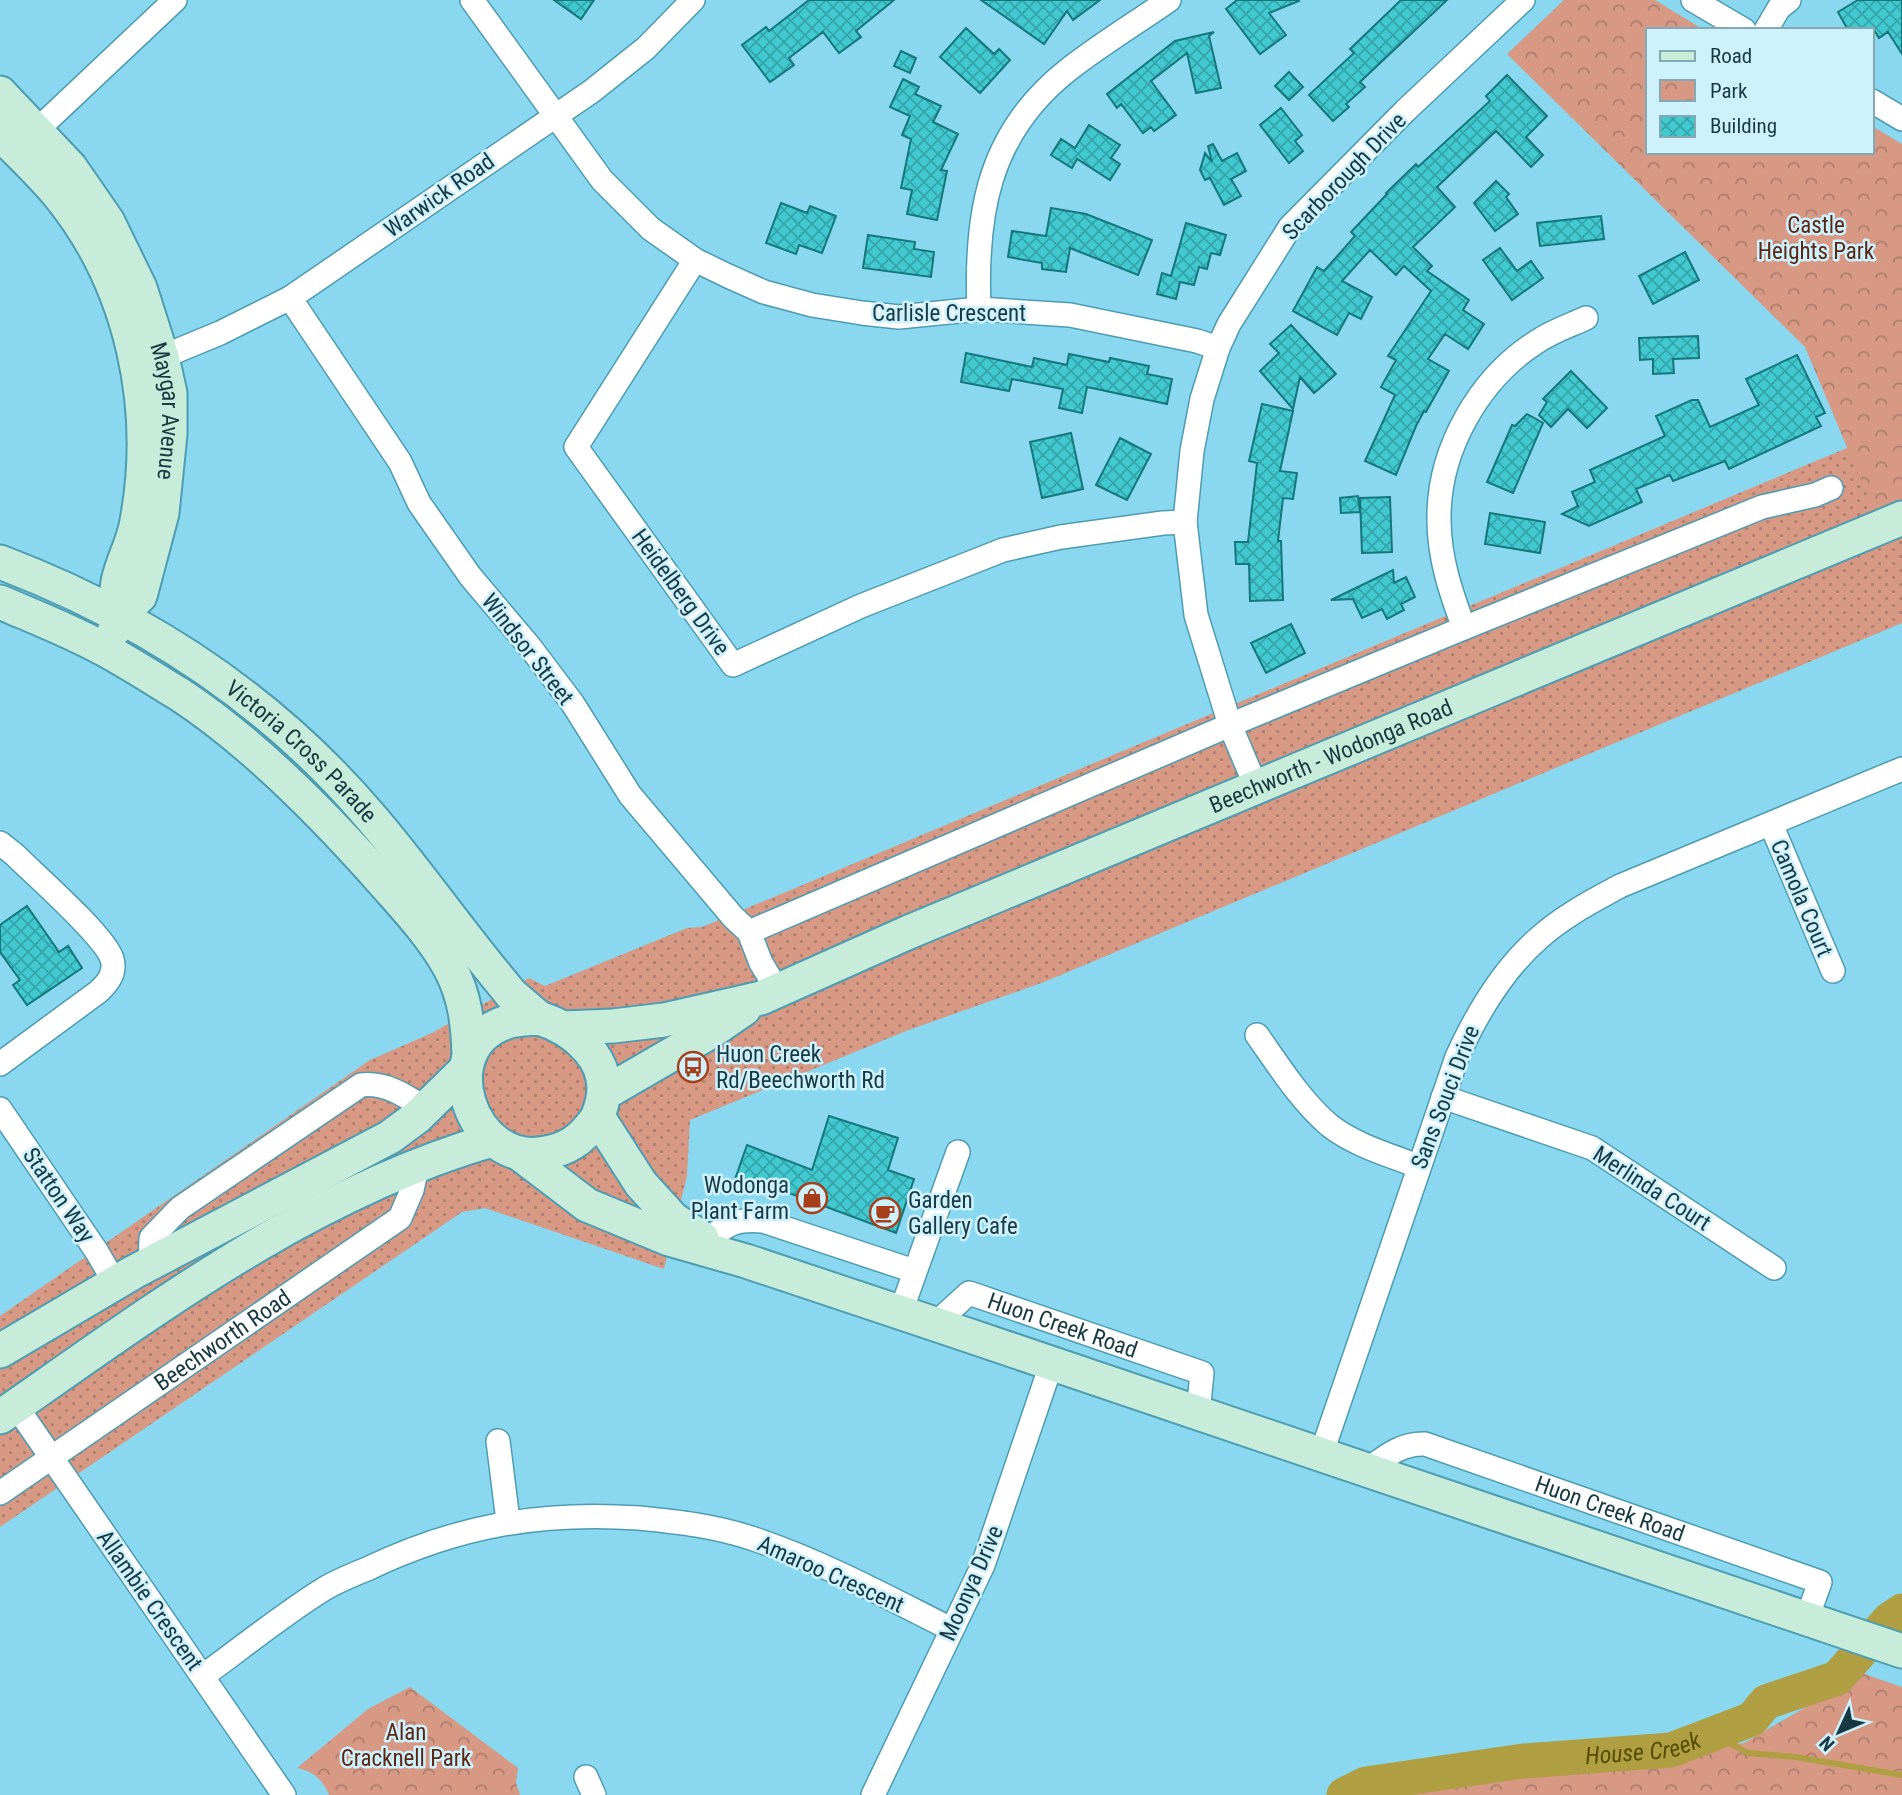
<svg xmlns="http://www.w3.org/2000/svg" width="1902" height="1795" viewBox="0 0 1902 1795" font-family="'Roboto Condensed',sans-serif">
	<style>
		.grass { fill: url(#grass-dots) }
		.park { fill: url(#park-crowns) }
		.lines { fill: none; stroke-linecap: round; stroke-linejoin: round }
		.stream { stroke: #b09f42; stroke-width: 6 }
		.river { stroke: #b09f42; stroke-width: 35 }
		.building { fill: url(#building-cross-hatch); stroke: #14777b; stroke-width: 2 }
		.street-casing { stroke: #4d9cb2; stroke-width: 26 }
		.secondary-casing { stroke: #4d9cb2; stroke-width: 37 }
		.street { stroke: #fff; stroke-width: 23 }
		.secondary { stroke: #c7ecda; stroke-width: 33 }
		.labels { text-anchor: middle; stroke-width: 5; stroke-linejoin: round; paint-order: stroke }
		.street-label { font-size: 23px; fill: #183942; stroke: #cdf2fe }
		.park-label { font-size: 23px; fill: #5d2613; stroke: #cdf2fe }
		.poi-label { font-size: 23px; fill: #183942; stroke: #cdf2fe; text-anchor: start }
		.water-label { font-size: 24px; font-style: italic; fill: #574b00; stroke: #cdf2fe }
	</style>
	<defs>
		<pattern id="grass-dots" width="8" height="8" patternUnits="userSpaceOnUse" patternTransform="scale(1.75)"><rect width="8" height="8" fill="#d79884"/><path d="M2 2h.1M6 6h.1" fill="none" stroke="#ad7d6e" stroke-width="1.8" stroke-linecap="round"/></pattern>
		<pattern id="park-crowns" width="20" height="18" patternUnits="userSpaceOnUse" patternTransform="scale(1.75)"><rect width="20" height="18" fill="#d79884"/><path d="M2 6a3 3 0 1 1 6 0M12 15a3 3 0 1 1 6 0" fill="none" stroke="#ad7d6e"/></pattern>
		<pattern id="building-cross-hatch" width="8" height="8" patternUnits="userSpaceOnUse" patternTransform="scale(1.75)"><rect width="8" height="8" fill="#41c9cf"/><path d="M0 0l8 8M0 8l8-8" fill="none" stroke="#35a4aa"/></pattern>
	</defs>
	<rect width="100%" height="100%" fill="#89d8ef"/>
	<path class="grass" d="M 1902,425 L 1902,623 L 1044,982 L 906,1031 L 690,1120 L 687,1176 L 664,1269 L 485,1208 L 462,1212 L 0,1527 L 0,1316 L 370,1060 L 432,1033 L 529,978 L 545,986 L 687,928 L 702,927 Z"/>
	<path class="park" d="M 1564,0 L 1655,0 L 1704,30 L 1648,30 L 1648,152 L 1872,152 L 1872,126 L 1902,144 L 1902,502 L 1875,514 L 1805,347 L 1507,54 Z
		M 1853,1670 L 1902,1687 L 1902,1795 L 1357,1795 L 1478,1774 L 1567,1771 L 1744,1743 L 1837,1689 Z
		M 410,1687 L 518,1768 L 516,1783 L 520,1795 L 329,1795 C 323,1780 313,1771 297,1768 L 368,1709 Z"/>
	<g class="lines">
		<path class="stream" d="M 1713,1734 L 1748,1753 L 1796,1757 L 1902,1775"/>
		<path class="river" id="s1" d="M 1344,1795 L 1366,1784 L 1523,1761 L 1671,1750 L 1752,1719 L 1766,1702 L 1837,1678 L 1890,1619 L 1902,1611"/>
	</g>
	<path class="building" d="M 554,0 L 594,0 L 581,19 Z
		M 809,0 L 894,0 L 856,31 L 861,37 L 839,53 L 823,32 L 789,58 L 794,65 L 770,82 L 742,45 L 766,27 L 769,31 Z
		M 981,0 L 1100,0 L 1073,20 L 1067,11 L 1044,44 Z
		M 1237,0 L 1298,0 L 1299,1 L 1269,13 L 1286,35 L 1260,54 L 1226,9 Z
		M 1401,0 L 1447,0 L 1360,82 L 1365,87 L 1346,104 L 1349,107 L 1333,121 L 1309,95 L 1354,53 L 1350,49 Z
		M 1858,0 L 1902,0 L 1902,54 L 1888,32 L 1879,38 L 1874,30 L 1848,30 L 1838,12 Z
		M 966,28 L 994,54 L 999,49 L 1010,60 L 980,93 L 940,57 Z
		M 1214,32 L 1209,36 L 1221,88 L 1196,93 L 1187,53 L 1151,81 L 1176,115 L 1154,131 L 1151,127 L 1143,133 L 1121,104 L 1117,108 L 1107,94 L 1175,41 Z
		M 901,51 L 916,58 L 910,73 L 894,66 Z
		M 1289,72 L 1303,87 L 1289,100 L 1275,86 Z
		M 1507,75 L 1547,116 L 1526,137 L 1543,155 L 1531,167 L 1496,131 L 1437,187 L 1455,207 L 1413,247 L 1432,266 L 1427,271 L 1469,300 L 1463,310 L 1484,324 L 1468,349 L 1445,334 L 1428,359 L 1449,371 L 1426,412 L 1424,411 L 1416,426 L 1396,475 L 1365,461 L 1395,395 L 1381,387 L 1396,360 L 1388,356 L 1431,291 L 1404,266 L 1396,275 L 1370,250 L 1342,281 L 1372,297 L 1361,319 L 1349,313 L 1337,335 L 1293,311 L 1317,267 L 1324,271 L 1355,236 L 1351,232 L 1387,194 L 1386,193 L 1416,164 L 1418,167 L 1490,101 L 1486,96 Z
		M 903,79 L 919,87 L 915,94 L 941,106 L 933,122 L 958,134 L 941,170 L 947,171 L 937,220 L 907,214 L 912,190 L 901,188 L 911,139 L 902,135 L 910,116 L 890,107 Z
		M 1281,108 L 1302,135 L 1295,141 L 1303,151 L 1289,163 L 1260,125 Z
		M 1089,125 L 1120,145 L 1111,158 L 1120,164 L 1110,180 L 1077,159 L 1072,168 L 1051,155 L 1061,139 L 1075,148 Z
		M 1213,144 L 1222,161 L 1237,153 L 1246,171 L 1231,179 L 1241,196 L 1224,205 L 1210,178 L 1205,180 L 1200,170 L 1205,153 L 1212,162 L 1208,146 Z
		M 1496,181 L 1509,194 L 1506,197 L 1518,214 L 1495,231 L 1474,203 Z
		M 781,203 L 807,213 L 810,206 L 836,216 L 822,253 L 799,245 L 796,254 L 766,243 Z
		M 1051,208 L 1086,214 L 1152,240 L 1138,275 L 1070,248 L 1066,272 L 1042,269 L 1042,263 L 1008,257 L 1012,231 L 1046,236 Z
		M 1601,216 L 1604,239 L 1540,246 L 1537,223 Z
		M 1186,223 L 1226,235 L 1220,255 L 1211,253 L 1207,269 L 1199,267 L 1194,285 L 1180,282 L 1176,299 L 1157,294 L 1162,273 L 1171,276 Z
		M 868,235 L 915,242 L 914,249 L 934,252 L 931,277 L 863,268 Z
		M 1500,248 L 1517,271 L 1531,261 L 1543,278 L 1512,300 L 1483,260 Z
		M 1685,252 L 1699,280 L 1653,304 L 1639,276 Z
		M 1291,325 L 1336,374 L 1314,393 L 1300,377 L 1293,409 L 1260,371 L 1279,353 L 1270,344 Z
		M 1698,336 L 1699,358 L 1673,359 L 1674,373 L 1653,374 L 1653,359 L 1640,360 L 1639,338 Z
		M 966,353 L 1032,367 L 1034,358 L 1067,365 L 1069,354 L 1109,362 L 1110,358 L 1149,366 L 1147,374 L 1172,379 L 1167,404 L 1087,387 L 1082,413 L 1059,408 L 1063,389 L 1012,379 L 1009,391 L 961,382 Z
		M 1797,355 L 1825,413 L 1816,417 L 1821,426 L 1729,469 L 1725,461 L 1673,481 L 1670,475 L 1636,489 L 1642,502 L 1589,526 L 1562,514 L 1578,506 L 1572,492 L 1595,482 L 1590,470 L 1665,436 L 1656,416 L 1692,400 L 1698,400 L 1710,427 L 1759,405 L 1746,379 Z
		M 1571,371 L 1607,408 L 1587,428 L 1568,409 L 1551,427 L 1539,415 L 1547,402 L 1543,399 Z
		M 1262,404 L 1293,411 L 1280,471 L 1297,473 L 1293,499 L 1283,498 L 1278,541 L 1281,541 L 1283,600 L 1250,601 L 1249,564 L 1236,564 L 1235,542 L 1248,542 L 1257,463 L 1249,461 Z
		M 1527,414 L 1543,423 L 1513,493 L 1487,482 L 1512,425 L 1515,426 Z
		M 1071,433 L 1083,489 L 1042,498 L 1030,442 Z
		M 1120,438 L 1151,454 L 1127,500 L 1096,485 Z
		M 1358,496 L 1360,512 L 1341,513 L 1340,498 Z
		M 1390,497 L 1392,552 L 1362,553 L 1360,498 Z
		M 1490,513 L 1545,522 L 1540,553 L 1485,544 Z
		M 1393,570 L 1394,583 L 1406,577 L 1415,597 L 1401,604 L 1404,610 L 1387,619 L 1382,609 L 1362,618 L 1353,599 L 1331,600 Z
		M 1291,624 L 1305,653 L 1266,673 L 1251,643 Z
		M 27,906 L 59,952 L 68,946 L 82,968 L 27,1005 L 13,985 L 20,980 L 0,952 L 0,925 Z
		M 829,1116 L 898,1138 L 888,1170 L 914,1179 L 896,1233 L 768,1185 L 752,1192 L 733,1185 L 747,1145 L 812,1170 Z"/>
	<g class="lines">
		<g class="street-casing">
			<g id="street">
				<path d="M 472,0 L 602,180 L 651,229 L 695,260 L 728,276 L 764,292 L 812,305 L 862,313 L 899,317 L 979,309 L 1070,315 L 1197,341 L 1218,348"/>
				<path d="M 1693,0 L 1744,30"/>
				<path d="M 1766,30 L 1779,8 L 1789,0"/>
				<path d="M 1872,101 L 1902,119"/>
				<path d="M 36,131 L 175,0"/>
				<path d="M 695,260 L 576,447 L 733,665 L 861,606 L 1003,550 L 1061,537 L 1163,523 L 1185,522"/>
				<path d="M 290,298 L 400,462 L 419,503 L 470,576 L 530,647 L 573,704 L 630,795 L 733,917 L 749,932 L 761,963 L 778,991"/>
				<path d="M 979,309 C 975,214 988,133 1068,70 C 1100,45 1136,23 1169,0"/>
				<path d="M 162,357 L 220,333 L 290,298 L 592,91 L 646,48 L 693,0"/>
				<path d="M 1464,628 C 1451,593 1439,558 1439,520 C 1438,450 1479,378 1538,341 C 1553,331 1571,325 1586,318"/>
				<path d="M 1257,789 L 1230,725 L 1196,615 L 1185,522 L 1192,451 L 1202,399 L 1218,348 L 1229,324 L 1290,227 L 1405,111 L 1523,0"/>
				<path d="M 1771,824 L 1833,971"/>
				<path d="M 0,843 L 15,855 C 35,875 105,936 112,959 C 116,973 108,983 98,992 L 0,1064"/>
				<path d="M 749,932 L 1230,725 L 1464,628 L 1762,507 L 1815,495 L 1831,488"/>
				<path d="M 1257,1035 C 1279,1066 1300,1100 1329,1125 C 1354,1145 1389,1155 1418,1166"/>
				<path d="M 1443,1097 L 1592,1148 L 1774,1268"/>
				<path d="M 0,1109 L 97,1252 L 115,1283"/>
				<path d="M 705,1241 C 727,1225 735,1218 763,1221 L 914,1271"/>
				<path d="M 150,1263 L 151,1238 L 180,1208 L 361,1085 C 386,1082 406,1096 426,1109"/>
				<path d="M 900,1314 L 958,1152"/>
				<path id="s2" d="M 935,1324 L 969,1293 L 1202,1373 L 1198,1413"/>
				<path d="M 16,1406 L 284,1795"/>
				<path d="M 498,1441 L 508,1521"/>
				<path d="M 1321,1455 L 1457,1057 C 1477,1013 1502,970 1539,938 C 1563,916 1593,901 1620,886 L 1902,769"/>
				<path id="s3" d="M 1367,1470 C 1385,1457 1401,1443 1425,1444 L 1820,1582 L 1807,1618"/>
				<path id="s4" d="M 0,1493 L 400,1218 L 412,1190 L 417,1167"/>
				<path d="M 203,1676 C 243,1647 282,1615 324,1589 C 337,1581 352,1575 367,1569 C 457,1526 540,1511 639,1518 C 679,1522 716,1526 754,1539 C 823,1562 887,1597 951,1629"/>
				<path d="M 586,1777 L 594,1795"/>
				<path d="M 873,1795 L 983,1565 L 1051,1365"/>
			</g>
		</g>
		<g class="secondary-casing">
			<g id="secondary">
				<path id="s5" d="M 0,93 L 70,167 L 108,222 L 140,288 L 162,357 L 170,393 L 170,434 L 162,513 L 140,596 L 118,616"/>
				<path d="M 0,133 C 19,153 41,173 59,195 C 132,285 158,407 137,521 C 134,542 122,561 118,582 C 115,597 119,613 115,629"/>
				<path id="s6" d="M 0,562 C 142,616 270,699 369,815 C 414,867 454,925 498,978 L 511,994 L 539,1018"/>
				<path d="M 0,602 C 37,618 76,633 111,653 C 134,666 156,680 179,694 C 254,743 326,817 385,884 C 408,910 433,937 450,968 C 465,996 468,1023 469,1055"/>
				<path d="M 539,1018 C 575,1029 613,1061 602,1103 C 600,1110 599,1116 594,1122 C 581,1140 567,1149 546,1153 C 470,1169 430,1046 507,1022 C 517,1019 529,1019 539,1018 Z"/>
				<path id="s7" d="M 564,1028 L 613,1026 L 664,1020 L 761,998 L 909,932 L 1902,518"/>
				<path d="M 605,1093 L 712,1031 L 744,1009"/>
				<path d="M 598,1117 L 641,1184 L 673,1219 L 702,1238"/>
				<path d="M 520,1154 L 587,1205 L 669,1239 L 746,1261 L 935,1324 L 1902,1651"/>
				<path d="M 0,1351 L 134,1272 L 390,1137 L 417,1117 L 465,1070"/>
				<path d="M 0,1417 C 154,1310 309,1193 492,1140"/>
			</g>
		</g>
		<use href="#street" class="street"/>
		<use href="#secondary" class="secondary"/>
	</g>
	<defs>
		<g id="bus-ring" transform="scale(1.575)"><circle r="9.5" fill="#cdf2fe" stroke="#a63f1a" stroke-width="1.5"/><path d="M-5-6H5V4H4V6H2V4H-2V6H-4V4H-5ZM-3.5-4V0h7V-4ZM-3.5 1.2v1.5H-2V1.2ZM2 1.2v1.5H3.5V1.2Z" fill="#a63f1a"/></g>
		<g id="shop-ring" transform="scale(1.575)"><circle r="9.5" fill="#cdf2fe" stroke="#a63f1a" stroke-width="1.5"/><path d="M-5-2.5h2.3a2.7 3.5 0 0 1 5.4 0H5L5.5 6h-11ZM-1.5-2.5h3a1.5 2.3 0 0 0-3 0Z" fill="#a63f1a"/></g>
		<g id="cafe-ring" transform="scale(1.575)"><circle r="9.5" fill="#cdf2fe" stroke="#a63f1a" stroke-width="1.5"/><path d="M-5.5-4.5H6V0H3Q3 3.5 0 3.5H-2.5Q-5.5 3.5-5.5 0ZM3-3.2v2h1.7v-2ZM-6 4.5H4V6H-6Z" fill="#a63f1a"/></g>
	</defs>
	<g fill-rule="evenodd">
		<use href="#bus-ring" x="693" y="1067"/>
		<use href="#shop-ring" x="812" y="1198"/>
		<use href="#cafe-ring" x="885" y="1213"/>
	</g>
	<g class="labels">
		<g class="street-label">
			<text transform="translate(1344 176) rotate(-46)" y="8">Scarborough Drive</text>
			<text transform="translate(439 195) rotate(-35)" y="8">Warwick Road</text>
			<text x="949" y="321">Carlisle Crescent</text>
			<text dy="8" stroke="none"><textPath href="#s5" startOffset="369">Maygar Avenue</textPath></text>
			<text transform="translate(681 592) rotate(54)" y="8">Heidelberg Drive</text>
			<text transform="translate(528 649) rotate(52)" y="8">Windsor Street</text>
			<text dy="8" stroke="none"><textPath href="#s6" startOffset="359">Victoria Cross Parade</textPath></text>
			<text dy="8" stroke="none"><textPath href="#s7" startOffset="819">Beechworth - Wodonga Road</textPath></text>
			<text transform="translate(1802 898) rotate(67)" y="8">Camola Court</text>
			<text transform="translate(1445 1097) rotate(-69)" y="8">Sans Souci Drive</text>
			<text transform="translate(1652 1188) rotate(33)" y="8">Merlinda Court</text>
			<text transform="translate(59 1195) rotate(56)" y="8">Statton Way</text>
			<text dy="8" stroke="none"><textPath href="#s2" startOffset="145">Huon Creek Road</textPath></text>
			<text dy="8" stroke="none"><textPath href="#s4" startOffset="270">Beechworth Road</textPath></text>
			<text dy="8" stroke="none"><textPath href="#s3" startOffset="261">Huon Creek Road</textPath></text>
			<text transform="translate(831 1574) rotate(24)" y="8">Amaroo Crescent</text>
			<text transform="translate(971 1583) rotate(-66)" y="8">Moonya Drive</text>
			<text transform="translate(150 1600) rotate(55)" y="8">Allambie Crescent</text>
		</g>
		<g class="park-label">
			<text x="1816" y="233">Castle<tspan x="1816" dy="26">Heights Park</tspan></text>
			<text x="406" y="1740">Alan<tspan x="406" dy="26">Cracknell Park</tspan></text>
		</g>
		<g class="poi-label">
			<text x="716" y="1062">Huon Creek<tspan x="716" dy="26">Rd/Beechworth Rd</tspan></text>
			<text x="789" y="1193" text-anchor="end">Wodonga<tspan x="789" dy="26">Plant Farm</tspan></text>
			<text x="908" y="1208">Garden<tspan x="908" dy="26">Gallery Cafe</tspan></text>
		</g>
		<g class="water-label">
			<text dy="8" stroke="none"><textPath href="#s1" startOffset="304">House Creek</textPath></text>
		</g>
	</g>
	<rect x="1646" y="28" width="228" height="126" fill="#cdf2fe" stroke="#85a8b3" stroke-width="2"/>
	<rect x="1660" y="51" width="35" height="10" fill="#c7ecda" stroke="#85a8b3" stroke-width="2"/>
	<text x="1710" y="63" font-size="21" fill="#183942">Road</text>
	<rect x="1660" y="80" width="35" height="21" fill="url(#park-crowns)" stroke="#85a8b3" stroke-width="2"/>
	<text x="1710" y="98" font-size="21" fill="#183942">Park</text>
	<rect x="1660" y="116" width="35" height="21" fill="url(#building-cross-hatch)" stroke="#85a8b3" stroke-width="2"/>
	<text x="1710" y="133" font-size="21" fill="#183942">Building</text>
	<g transform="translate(1839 1732) rotate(226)" stroke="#cdf2fe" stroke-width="5" paint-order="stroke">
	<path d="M0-5L12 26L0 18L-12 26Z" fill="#183942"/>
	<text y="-10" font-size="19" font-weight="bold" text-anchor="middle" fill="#183942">N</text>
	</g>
</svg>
